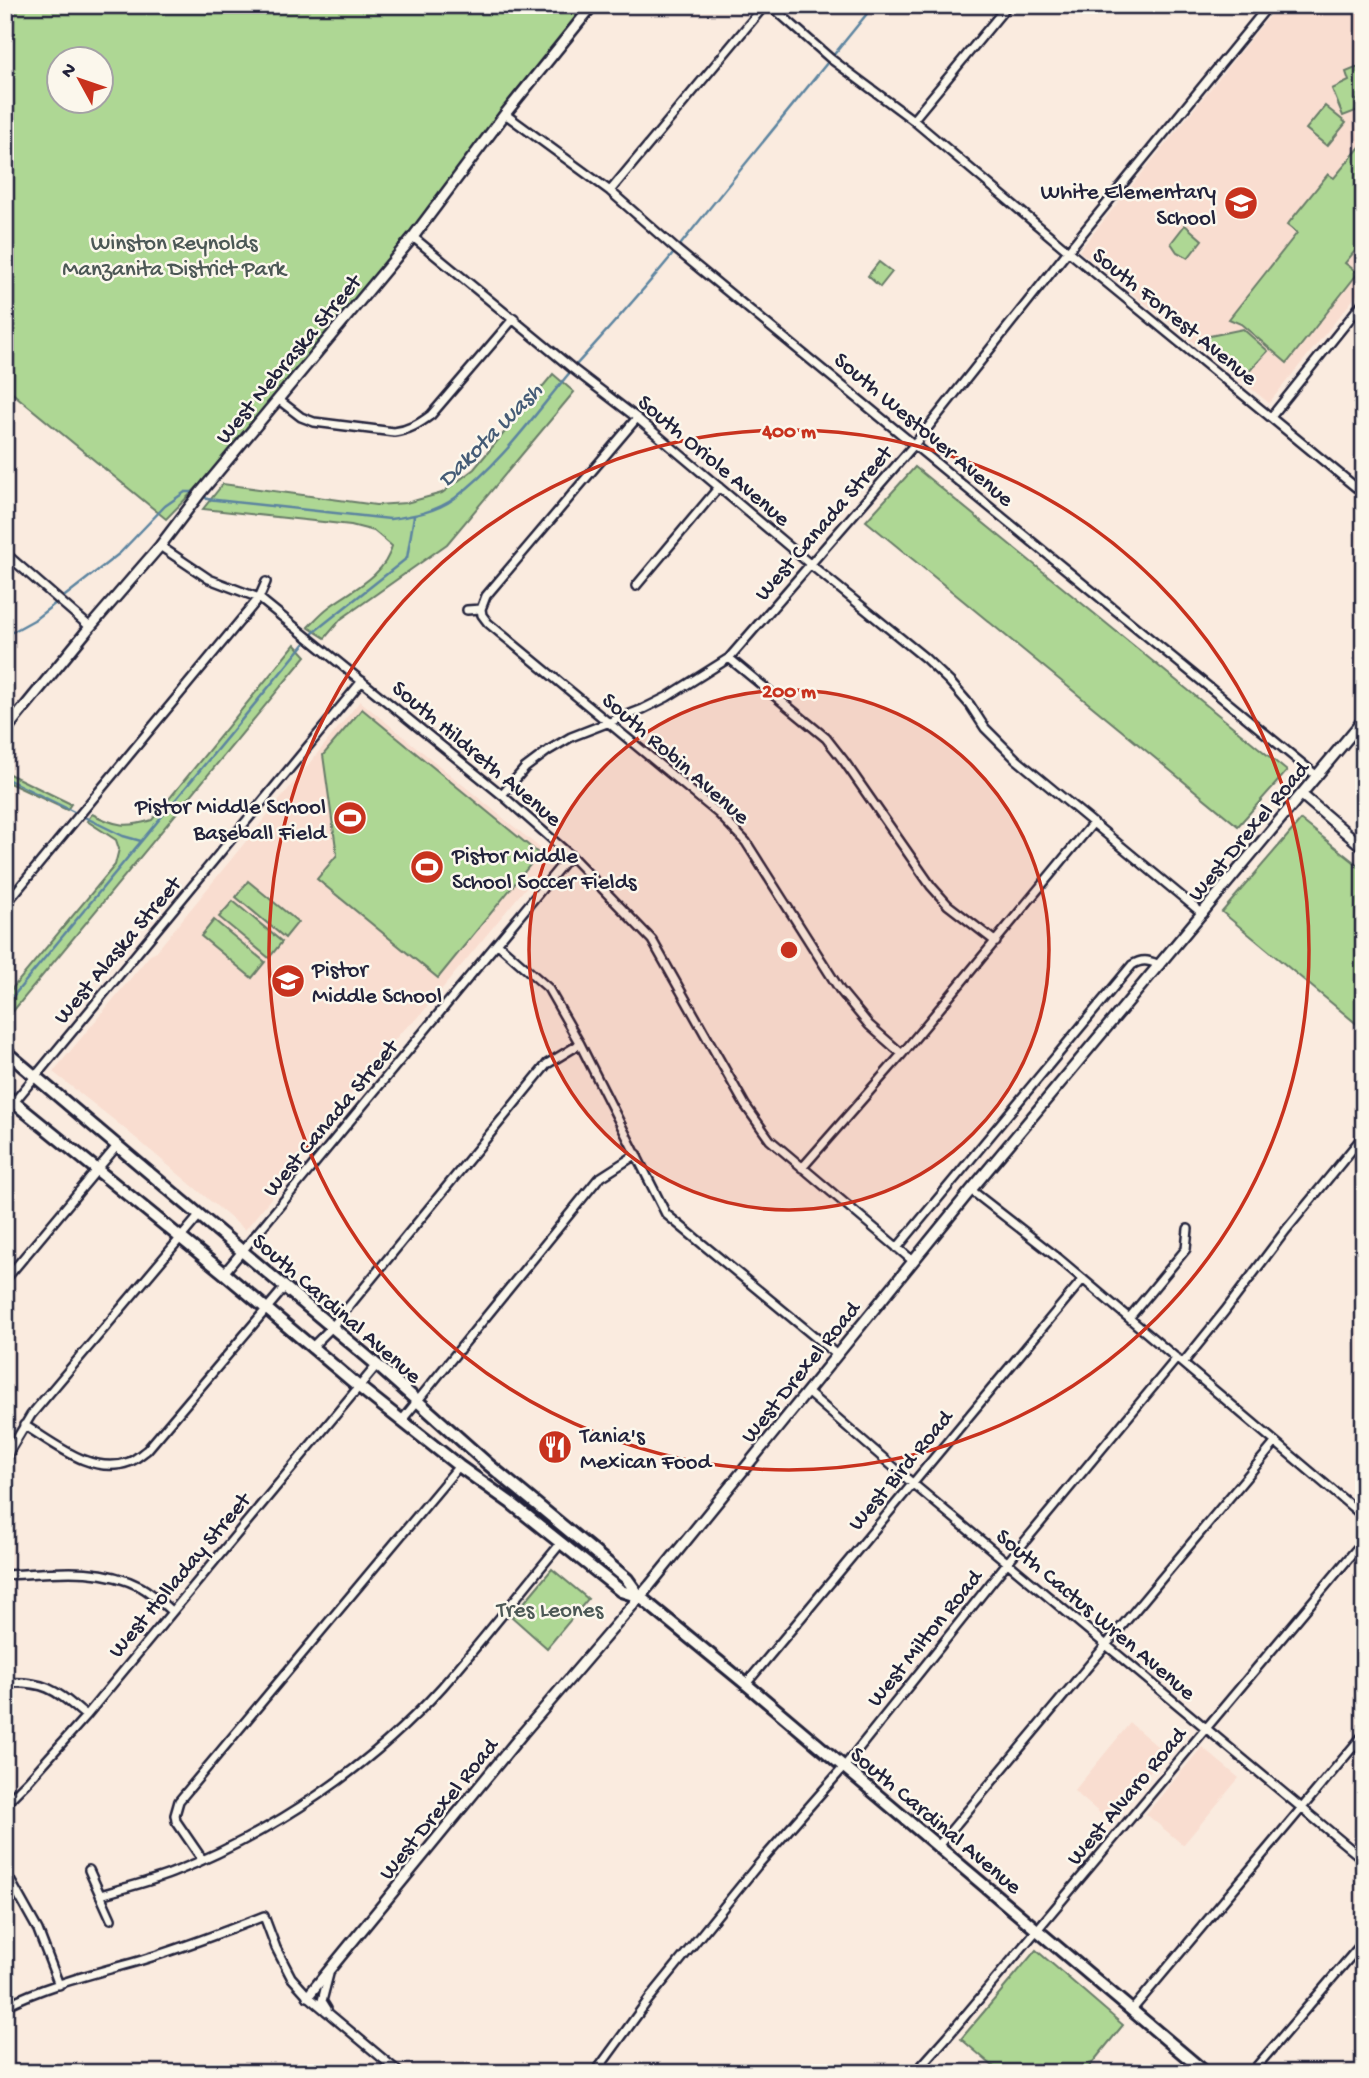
<svg xmlns="http://www.w3.org/2000/svg" width="1369" height="2078" viewBox="0 0 1369 2078" font-family="'Gochi Hand',sans-serif">
	<style>
		.built { fill: #f9ddd0 }
		.green { fill: #aed794; stroke: #687c68; stroke-width: 2; fill-rule: evenodd }
		.lines { fill: none; stroke-linecap: round; stroke-linejoin: round }
		.stream { stroke: #5c84a0; stroke-width: 2.5 }
		.minor-casing { stroke: #22223b; stroke-width: 12 }
		.tertiary-casing { stroke: #22223b; stroke-width: 14 }
		.secondary-casing { stroke: #22223b; stroke-width: 16 }
		.minor { stroke: #fbf7ec; stroke-width: 7 }
		.tertiary { stroke: #fbf7ec; stroke-width: 9 }
		.secondary { stroke: #fbf7ec; stroke-width: 10 }
		.ring { fill: none; stroke: #c8321e; stroke-width: 3.5 }
		.labels { text-anchor: middle; stroke-width: 5; stroke-linejoin: round; paint-order: stroke }
		.poi-label { font-size: 23px; fill: #22223b; stroke: #fbf7ec; text-anchor: start }
		.park-label { font-size: 23px; fill: #4c5856; stroke: #fbf7ec }
		.street-label { font-size: 23px; fill: #22223b; stroke: #fbf7ec }
		.water-label { font-size: 24px; font-style: italic; fill: #445b76; stroke: #fbf7ec }
		.centre { fill: #c8321e; stroke: #fbf7ec; stroke-width: 3.5 }
		.ring-label { font-size: 21px; text-anchor: middle; font-weight: bold; fill: #c8321e; stroke: #fbf7ec; stroke-width: 5; stroke-linejoin: round; paint-order: stroke }
	</style>
	<rect width="100%" height="100%" fill="#faebdf"/>
	<filter id="ink" filterUnits="userSpaceOnUse"><feTurbulence type="fractalNoise" baseFrequency=".0143" numOctaves="2"/><feDisplacementMap in="SourceGraphic" scale="14" xChannelSelector="R" yChannelSelector="G"/><feConvolveMatrix kernelMatrix="1 2 1 2 8 2 1 2 1" color-interpolation-filters="sRGB"/></filter>
	<g filter="url(#ink)">
		<path class="built" d="M 1278,5 L 1357,5 L 1364,21 L 1364,286 L 1269,403 L 1079,251 Z
			M 360,701 L 551,857 L 417,1019 L 402,1031 L 282,1178 L 285,1181 L 245,1230 L 119,1124 L 53,1072 L 150,955 L 155,953 Z
			M 1130,1723 L 1165,1753 L 1109,1821 L 1074,1791 Z
			M 1202,1747 L 1239,1778 L 1183,1845 L 1146,1814 Z"/>
		<path class="green" d="M 5,5 L 585,5 L 515,92 L 469,157 L 410,232 L 205,479 L 166,519 L 5,387 ZM 60,60 L 102,60 L 102,102 L 60,102 Z
			M 1363,65 L 1364,96 L 1357,100 L 1361,109 L 1343,116 L 1332,89 L 1349,81 L 1346,72 Z
			M 1325,106 L 1346,123 L 1327,146 L 1306,129 Z
			M 1364,142 L 1364,240 L 1345,263 L 1358,273 L 1287,363 L 1241,324 L 1229,319 L 1297,233 L 1287,225 L 1328,174 L 1334,178 Z
			M 1185,225 L 1202,240 L 1188,258 L 1177,252 L 1171,243 Z
			M 879,262 L 892,272 L 880,287 L 868,276 Z
			M 1243,329 L 1268,351 L 1244,377 L 1202,344 L 1210,336 Z
			M 553,374 L 574,392 L 447,544 L 341,619 L 325,638 L 308,627 C 315,620 321,613 329,607 C 353,589 384,577 392,546 L 374,531 L 351,525 L 203,509 L 223,484 L 376,505 L 406,503 L 442,493 L 474,469 Z
			M 915,467 L 1287,771 L 1238,826 L 866,521 Z
			M 295,644 L 306,656 L 5,1021 L 5,997 L 115,865 L 119,849 L 116,840 L 87,821 L 92,814 C 116,826 126,828 152,820 Z
			M 362,709 L 539,854 L 438,978 L 317,879 L 337,855 L 323,755 Z
			M 5,772 L 71,804 L 67,810 L 5,781 Z
			M 1301,820 L 1364,870 L 1364,1030 L 1222,912 Z
			M 248,881 L 298,922 L 285,938 L 236,897 Z
			M 233,901 L 282,942 L 269,958 L 219,917 Z
			M 214,920 L 265,962 L 252,978 L 201,936 Z
			M 552,1569 L 588,1599 L 547,1648 L 512,1617 Z
			M 1036,1950 L 1123,2025 L 1084,2073 L 1001,2073 L 961,2039 Z"/>
		<g class="lines">
			<path class="stream" d="M 204,495 L 207,499 L 390,519 C 413,516 436,512 455,498 C 503,462 537,411 576,365 C 610,327 645,289 677,249 C 742,167 808,87 874,5
				M 5,636 L 34,620 L 120,553 L 165,506 L 185,492 L 198,492
				M 5,778 L 123,836 L 141,841
				M 5,1006 L 315,631 L 407,558 L 414,516"/>
			<g class="minor-casing">
				<path id="minor" d="M 770,5 L 831,59 L 913,120 L 1068,251 L 1364,494
					M 505,114 L 610,191 L 677,250 L 1317,776
					M 913,120 L 1008,5
					M 610,191 L 765,5
					M 413,237 L 573,369 L 637,418 L 811,565 L 925,658 L 950,682 L 970,705 L 985,728 L 1016,759 L 1203,914
					M 279,400 L 301,417 L 314,422 L 394,432 C 409,430 419,424 431,415 L 514,318
					M 1271,417 L 1364,301
					M 160,546 L 209,579 L 259,598 L 502,795 L 570,855 L 652,940 L 745,1105 L 770,1140 L 913,1261
					M 5,553 L 90,627
					M 636,586 L 719,487
					M 481,609 L 482,615 L 488,623 L 719,814 L 746,842 L 840,990 L 869,1025 L 902,1054
					M 481,609 L 486,596 L 637,418
					M 467,610 L 481,609
					M 729,658 L 826,738 L 844,761 L 931,886 L 948,905 L 996,942
					M 502,795 L 525,768 L 549,750 L 571,737 L 643,709 L 667,697 L 729,658 L 914,445 L 1068,251 L 1269,5
					M 5,905 L 259,598 L 266,582
					M 498,944 L 548,988 L 580,1044 L 666,1214 L 837,1355
					M 5,1113 L 362,681
					M 802,1168 L 902,1054 L 1093,823
					M 971,1190 L 1058,1258 L 1364,1517
					M 897,1248 L 1132,965 C 1143,958 1149,961 1160,965
					M 224,1273 L 570,855
					M 5,1280 L 117,1146
					M 1129,1318 L 1186,1249 L 1188,1229
					M 311,1348 L 332,1327 L 547,1064 L 580,1044
					M 1183,1363 L 1225,1311 L 1286,1230 L 1364,1135
					M 807,1392 L 912,1483 L 1364,1860
					M 402,1420 L 598,1179 L 637,1154
					M 24,1425 C 54,1443 92,1476 129,1462 C 135,1460 141,1454 147,1450 L 285,1287
					M 5,1465 L 10,1450 L 31,1415 L 199,1216
					M 5,1575 C 51,1573 99,1565 141,1587 C 152,1593 162,1603 171,1611
					M 5,1683 C 47,1681 55,1690 86,1716
					M 746,1684 L 1083,1279
					M 5,1804 L 28,1781 L 86,1716 L 377,1365
					M 938,1846 L 1275,1443
					M 202,1859 L 176,1821 L 175,1815 L 179,1801 L 459,1466
					M 89,1870 L 111,1919
					M 5,1871 L 38,1930 L 59,1985
					M 100,1895 C 124,1888 149,1882 172,1873 C 273,1833 369,1768 442,1687 C 483,1640 521,1591 561,1543
					M 5,2006 C 48,1984 97,1973 142,1960 C 184,1947 224,1932 264,1916 L 276,1948 L 291,1977 L 308,1996 L 400,2073
					M 327,2009 L 322,2001 L 329,1974
					M 1132,2010 L 1364,1734
					M 595,2073 L 649,1999 L 757,1866 L 843,1768 L 1007,1563 L 1177,1358
					M 915,2073 L 948,2036 L 1364,1540
					M 1251,2073 L 1364,1941"/>
			</g>
			<g class="tertiary-casing">
				<path id="tertiary" d="M 5,731 L 90,627 L 160,546 L 201,492 L 413,237 L 505,114 L 593,5
					M 1302,795 L 1364,848
					M 308,1996 L 523,1733 L 650,1585 L 971,1190 L 1364,719"/>
			</g>
			<g class="secondary-casing">
				<path id="secondary" d="M 5,1051 L 377,1365 L 489,1465 L 627,1579 L 640,1597 L 746,1684 L 1206,2073
					M 5,1095 L 224,1273 L 358,1386 L 459,1466 L 511,1503 L 621,1591 L 640,1597"/>
			</g>
			<use href="#minor" class="minor"/>
			<use href="#tertiary" class="tertiary"/>
			<use href="#secondary" class="secondary"/>
		</g>
	</g>
	<circle cx="789" cy="950" r="260" fill="#c8321e" fill-opacity=".12"/>
	<g class="ring">
		<circle cx="789" cy="950" r="260"/>
		<circle cx="789" cy="950" r="520"/>
	</g>
	<defs>
		<g id="school-disc" transform="scale(1.75)"><circle r="9.5" fill="#c8321e" stroke="#fbf7ec"/><path d="M0-5L7-2L0 1L-7-2ZM-4 1L0 2.5L4 1V4Q0 6-4 4Z" fill="#fff"/></g>
		<g id="stadium-disc" transform="scale(1.75)"><circle r="9.5" fill="#c8321e" stroke="#fbf7ec"/><path d="M0-5a6.5 5 0 1 0 0 10a6.5 5 0 1 0 0-10ZM-3.5-1.8h7v3.6h-7Z" fill="#fff"/></g>
		<g id="restaurant-disc" transform="scale(1.75)"><circle r="9.5" fill="#c8321e" stroke="#fbf7ec"/><path d="M-5-6h1v4h1v-4h1v4h1v-4h1v5L-1.5 .5V6h-2V.5L-5-1ZM5-6V6H3V1.5H1.5Q1.5-4 5-6Z" fill="#fff"/></g>
	</defs>
	<g fill-rule="evenodd">
		<use href="#school-disc" x="1241" y="203"/>
		<use href="#stadium-disc" x="350" y="818"/>
		<use href="#stadium-disc" x="427" y="867"/>
		<use href="#school-disc" x="288" y="981"/>
		<use href="#restaurant-disc" x="555" y="1447"/>
	</g>
	<g class="labels">
		<g class="poi-label">
			<text x="1216" y="198" text-anchor="end">White Elementary<tspan x="1216" dy="26">School</tspan></text>
			<text x="326" y="813" text-anchor="end">Pistor Middle School<tspan x="326" dy="26">Baseball Field</tspan></text>
			<text x="452" y="862">Pistor Middle<tspan x="452" dy="26">School Soccer Fields</tspan></text>
			<text x="312" y="976">Pistor<tspan x="312" dy="26">Middle School</tspan></text>
			<text x="580" y="1442">Tania's<tspan x="580" dy="26">Mexican Food</tspan></text>
		</g>
		<g class="park-label">
			<text x="174" y="249">Winston Reynolds<tspan x="174" dy="26">Manzanita District Park</tspan></text>
			<text x="550" y="1616">Tres Leones</text>
		</g>
		<g class="street-label">
			<text transform="translate(1176 315) rotate(39)" y="8">South Forrest Avenue</text>
			<text transform="translate(287 358) rotate(-50)" y="8">West Nebraska Street</text>
			<text transform="translate(925 428) rotate(40)" y="8">South Westover Avenue</text>
			<text transform="translate(715 459) rotate(40)" y="8">South Oriole Avenue</text>
			<text transform="translate(822 522) rotate(-49)" y="8">West Canada Street</text>
			<text transform="translate(478 752) rotate(40)" y="8">South Hildreth Avenue</text>
			<text transform="translate(677 757) rotate(41)" y="8">South Robin Avenue</text>
			<text transform="translate(1247 830) rotate(-50)" y="8">West Drexel Road</text>
			<text transform="translate(116 949) rotate(-50)" y="8">West Alaska Street</text>
			<text transform="translate(329 1117) rotate(-50)" y="8">West Canada Street</text>
			<text transform="translate(338 1307) rotate(41)" y="8">South Cardinal Avenue</text>
			<text transform="translate(799 1371) rotate(-51)" y="8">West Drexel Road</text>
			<text transform="translate(899 1469) rotate(-50)" y="8">West Bird Road</text>
			<text transform="translate(178 1574) rotate(-50)" y="8">West Holladay Street</text>
			<text transform="translate(1097 1613) rotate(40)" y="8">South Cactus Wren Avenue</text>
			<text transform="translate(923 1637) rotate(-51)" y="8">West Milton Road</text>
			<text transform="translate(1125 1795) rotate(-50)" y="8">West Alvaro Road</text>
			<text transform="translate(437 1808) rotate(-51)" y="8">West Drexel Road</text>
			<text transform="translate(937 1819) rotate(40)" y="8">South Cardinal Avenue</text>
		</g>
		<g class="water-label">
			<text transform="translate(489 434) rotate(-45)" y="8">Dakota Wash</text>
		</g>
	</g>
	<circle cx="789" cy="950" r="10" class="centre"/>
	<g class="ring-label">
		<text x="789" y="437">400 m</text>
		<text x="789" y="697">200 m</text>
	</g>
	<rect width="1369" height="2078" fill="none" stroke="#fbf7ec" stroke-width="28"/>
	<rect x="14" y="14" width="1341" height="2050" fill="none" stroke="#22223b" stroke-width="2.5" filter="url(#ink)"/>
	<g transform="translate(80 80) rotate(310)"><circle r="33" fill="#fbf7ec" stroke="#a4a2a5" stroke-width="2"/>
	<path d="M0-5L12 26L0 18L-12 26Z" fill="#c8321e"/>
	<text y="-10" font-size="19" font-weight="bold" text-anchor="middle" fill="#22223b">N</text>
	</g>
</svg>
